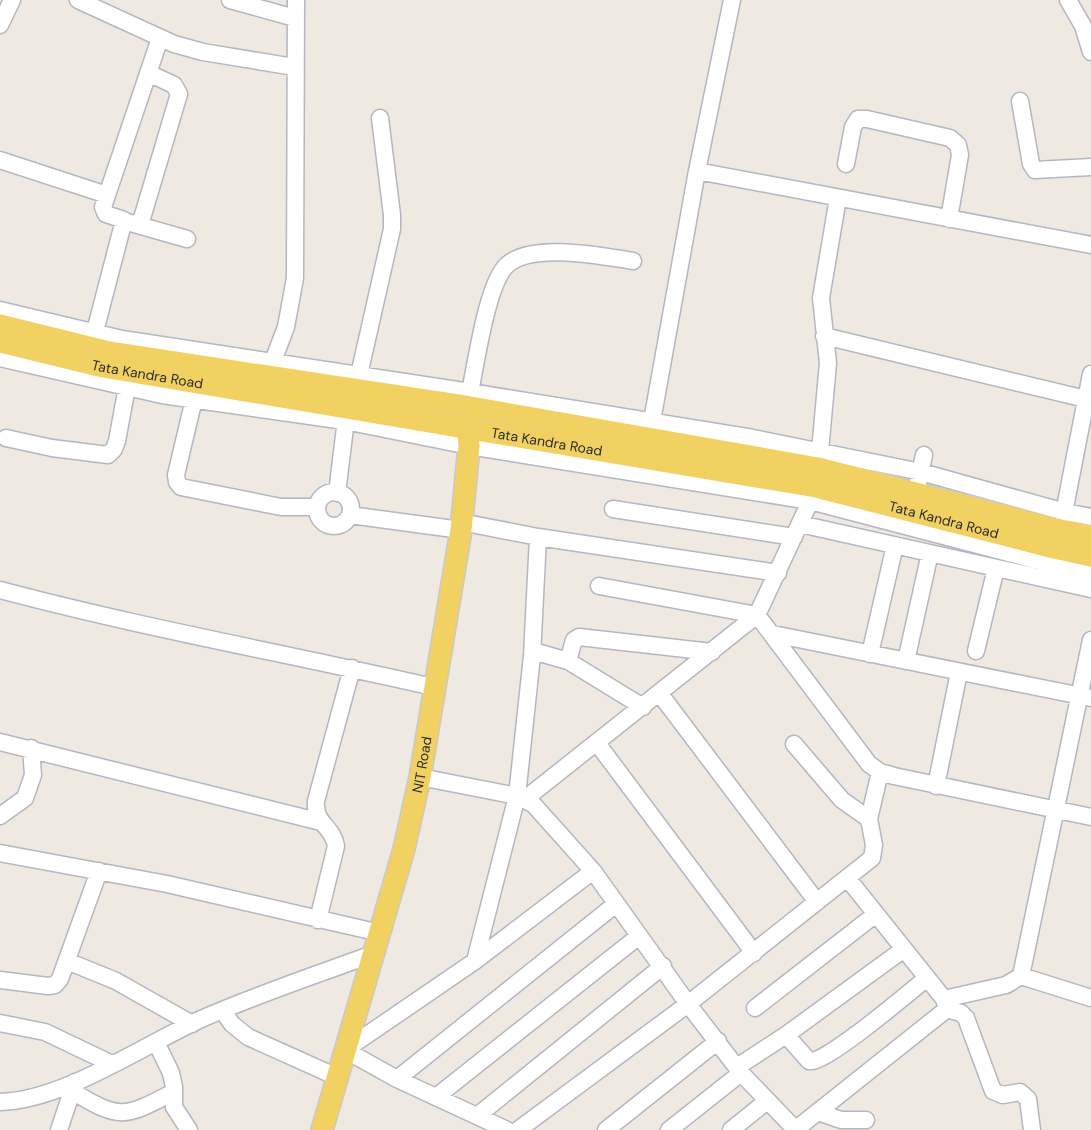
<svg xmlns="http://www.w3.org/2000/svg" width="1091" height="1130" viewBox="0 0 1091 1130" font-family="'DM Sans',sans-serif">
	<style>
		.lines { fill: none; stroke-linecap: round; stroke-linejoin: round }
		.minor-casing { stroke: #b4b7c1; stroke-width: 19 }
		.major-casing { stroke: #c9c9c9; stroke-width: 24 }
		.minor { stroke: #fff; stroke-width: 16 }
		.major { stroke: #f2d163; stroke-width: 21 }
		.labels { text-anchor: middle; stroke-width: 5; stroke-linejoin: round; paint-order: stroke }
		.street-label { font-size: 14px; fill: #2e2e2e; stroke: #fff }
	</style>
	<rect width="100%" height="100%" fill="#efe9e1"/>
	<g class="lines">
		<g class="minor-casing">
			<path id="minor" d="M 78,0 L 174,44 L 203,52 L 294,67
				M 230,0 L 295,18
				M 1068,0 L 1083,26 L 1091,52
				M 0,25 L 12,0
				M 1020,101 L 1031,164 L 1035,170 L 1091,167
				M 0,160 L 107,195
				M 846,164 L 853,127 L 858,119 L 867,119 L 950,138 L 958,145 L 960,155 L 949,219
				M 697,171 L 1091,245
				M 131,223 L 187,239
				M 140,225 L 179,94 L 174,85 L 148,73
				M 0,310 L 122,339 L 464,391 L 753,438 L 921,472 L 1065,512 L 1091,517
				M 824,336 L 1086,399
				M 92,343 L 124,220 L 106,214 L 103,207 L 160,38
				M 0,358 L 162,395 L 345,421 L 469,446 L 810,501 L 1054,565 L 1091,573
				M 273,361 L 286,327 L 295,278 L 296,0
				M 359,375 L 392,229 L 392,215 L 380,118
				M 470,392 C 476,364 487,283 507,265 C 532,242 601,256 633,261
				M 194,399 L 176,475 L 177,482 L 181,487 L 281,507 L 317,507
				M 650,432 L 697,171 L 732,0
				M 6,438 L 52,448 L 108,455 L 114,449 L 117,441 L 127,387
				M 819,462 L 828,363 L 821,298 L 838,198
				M 918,483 L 924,455
				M317 509a17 17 0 1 1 34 0a17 17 0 1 1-34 0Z
				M 337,493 L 347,411
				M 613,509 L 794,537
				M 350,515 L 461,530
				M 461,522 L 538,537 L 778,573
				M 1062,523 L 1091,374
				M 800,524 L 1091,589
				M 599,586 L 757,615 L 869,764 L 880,772 L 894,776 L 1091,817
				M 0,590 C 143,628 289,654 433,687
				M 773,634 L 1091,698
				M 533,651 L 568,661 L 574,640 L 579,637 L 712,652
				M 976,651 L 996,568
				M 870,654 L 895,545
				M 568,661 L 643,707
				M 906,661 L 930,553
				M 660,694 L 817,902
				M 0,742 L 321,822
				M 597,743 L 754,953
				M 794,744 L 842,800 L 869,819
				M 420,777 L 517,796 L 533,804 L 593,871 L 688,1004 L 741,1073 L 793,1127 L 793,1130
				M 936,786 L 959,672
				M 525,799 L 757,615 L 815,491
				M 0,816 L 25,798 L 33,775 L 31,748
				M 0,853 L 167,884 L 380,933
				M 318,920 L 336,846 C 333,826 314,824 316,801 L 352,668
				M 67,961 L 116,981 L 192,1024
				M 475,961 L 517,796 L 532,656 L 538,537
				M 1021,976 L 1091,998
				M 0,980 L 48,986 L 55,985 L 60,979 L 99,871
				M 944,999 L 1006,985 L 1021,976 L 1091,640
				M 755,1008 L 876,914
				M 947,1009 L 961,1013 L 966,1018 L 993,1091 L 1003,1095 L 1020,1092 L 1028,1099 L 1032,1130
				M 223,1011 L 232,1024 L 248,1037 L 337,1077
				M 0,1023 L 45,1032 L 112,1064
				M 786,1035 L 809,1061 C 823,1066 911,991 927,978
				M 156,1042 L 171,1073 L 174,1087 L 174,1107 L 189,1130
				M 737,1067 L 786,1035 L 904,949
				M 397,1079 L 616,904
				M 72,1091 C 121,1121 125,1117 174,1092
				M 436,1097 L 639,936
				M 0,1102 C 62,1101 142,1046 199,1020 C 255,995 315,975 373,954
				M 818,1112 L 841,1120 L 866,1120
				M 477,1116 L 663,966
				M 59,1130 L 75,1082
				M 507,1130 L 397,1079 L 345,1050 L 475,961 L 593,871
				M 518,1130 L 688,1004 L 872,858 L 874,845 L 869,819 L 880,772
				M 606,1130 L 718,1041
				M 669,1130 L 741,1073
				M 731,1130 L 767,1101
				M 795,1130 L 947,1009 L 944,999 L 848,879"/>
		</g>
		<g class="major-casing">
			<g id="major">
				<path d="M 0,325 L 109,352 L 465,406 L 818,468 L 1060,530 L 1091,536"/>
				<path id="s1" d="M 0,342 L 103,367 L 816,487 L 1054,548 L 1091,556"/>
				<path id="s2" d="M 322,1130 L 404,849 L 420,777 L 461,530 L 469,446 L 466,416"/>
			</g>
		</g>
		<use href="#minor" class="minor"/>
		<use href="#major" class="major"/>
	</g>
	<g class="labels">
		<g class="street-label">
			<text dy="5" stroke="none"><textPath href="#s1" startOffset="151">Tata Kandra Road</textPath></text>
			<text dy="5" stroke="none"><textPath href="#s1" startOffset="556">Tata Kandra Road</textPath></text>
			<text dy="5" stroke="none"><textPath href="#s1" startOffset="961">Tata Kandra Road</textPath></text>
			<text dy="5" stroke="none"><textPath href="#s2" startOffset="379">NIT Road</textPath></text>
		</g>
	</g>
</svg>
